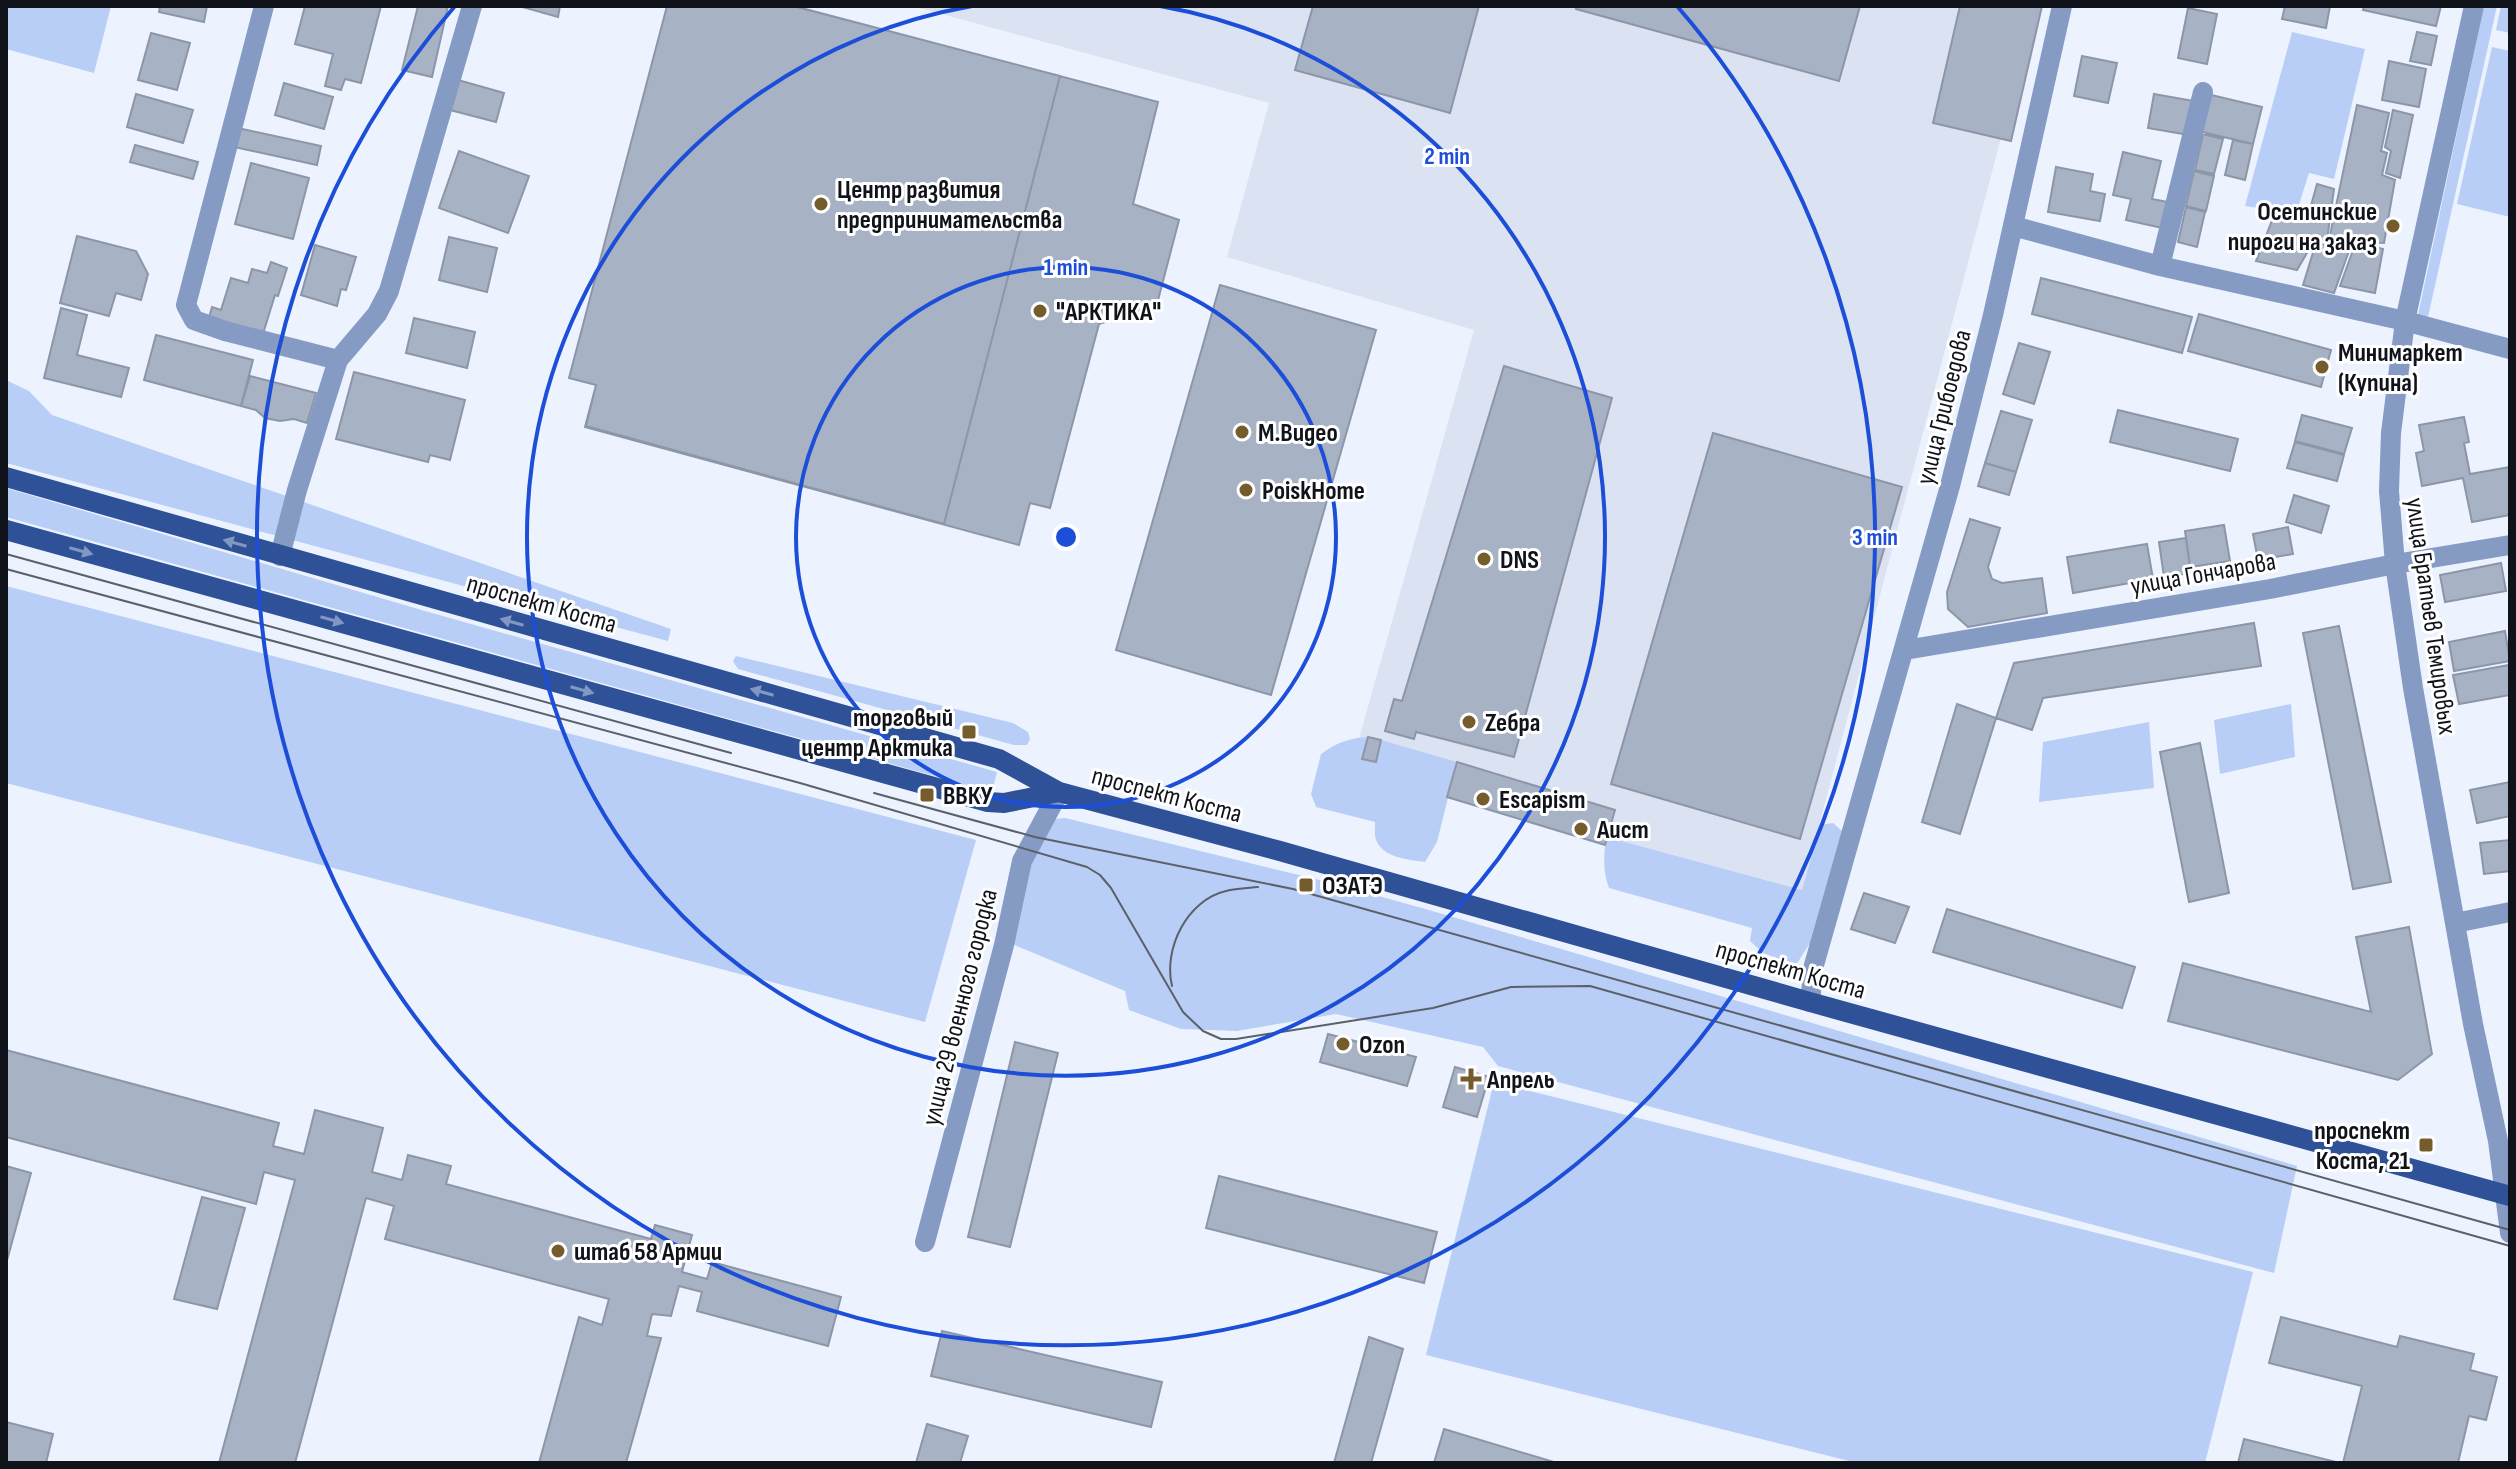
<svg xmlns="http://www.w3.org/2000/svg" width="2516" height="1469" viewBox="0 0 2516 1469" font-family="'Sofia Sans Condensed',sans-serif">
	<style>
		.built { fill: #dbe3f3 }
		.green { fill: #b8cef6 }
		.building { fill: #a8b2c5; stroke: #8d96a9; stroke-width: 2 }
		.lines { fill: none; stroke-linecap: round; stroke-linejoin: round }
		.minor { stroke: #869bc4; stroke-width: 20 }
		.major { stroke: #2e5198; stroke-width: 20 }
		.tram { stroke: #5b6069; stroke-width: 2 }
		.oneway { fill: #8297c1 }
		.ring { fill: none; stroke: #1d4ed8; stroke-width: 4 }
		.poi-dot { fill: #745c2c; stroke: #fff; stroke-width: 3 }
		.labels { text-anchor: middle; stroke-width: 6; stroke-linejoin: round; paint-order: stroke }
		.poi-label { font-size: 26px; font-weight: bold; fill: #10131a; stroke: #fff; text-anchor: start }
		.street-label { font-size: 26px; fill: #10131a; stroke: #fff }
		.centre { fill: #1d4ed8; stroke: #fff; stroke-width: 4 }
		.ring-label { font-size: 24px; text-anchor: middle; font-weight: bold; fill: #1d4ed8; stroke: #fff; stroke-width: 6; stroke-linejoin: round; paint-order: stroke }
	</style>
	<rect width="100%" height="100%" fill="#ecf3ff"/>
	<path class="built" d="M 912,6 L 2036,6 L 1802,890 L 1351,767 L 1474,330 L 1227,257 L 1269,103 Z"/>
	<path class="green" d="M 6,6 L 111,6 L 94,73 L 6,49 Z
		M 2484,6 L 2497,6 L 2428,317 L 2418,315 Z
		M 2501,6 L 2510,6 L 2510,33 L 2496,30 Z
		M 2292,32 L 2365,49 L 2334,179 L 2309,173 L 2296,214 L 2245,206 Z
		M 2492,47 L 2510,51 L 2510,217 L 2457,204 Z
		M 6,380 L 29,391 L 52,415 L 671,629 L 668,641 L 6,463 Z
		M 6,488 L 425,611 L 997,772 L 992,792 L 6,517 Z
		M 6,586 L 976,840 L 925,1022 L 6,783 Z
		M 736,656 L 1013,723 L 1028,732 L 1030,739 L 1027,745 L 1014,745 L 738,669 L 733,661 Z
		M 2291,704 L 2295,757 L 2220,774 L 2214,720 Z
		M 2149,722 L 2154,788 L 2039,802 L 2043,742 Z
		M 1368,737 L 1363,759 L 1375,762 L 1381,740 L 1457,762 L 1437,842 L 1425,862 C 1411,860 1384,858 1377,842 C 1374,837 1375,828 1375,822 L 1316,807 L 1311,794 L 1321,754 C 1336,743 1349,738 1368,737 Z
		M 1065,818 L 1332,883 L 1429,910 L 2297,1166 L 2274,1273 L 1498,1066 L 1483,1047 L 1336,1014 L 1237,1031 L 1181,1029 L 1129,1010 L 1125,991 L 1012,944 L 1026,870 L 1055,819 Z
		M 1833,823 L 1842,831 L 1810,943 L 1796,965 L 1763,953 L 1750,941 L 1752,928 L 1609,888 C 1603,873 1603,853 1607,837 L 1802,890 L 1820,825 Z
		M 1494,1082 L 2253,1272 L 2205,1463 L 1857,1463 L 1426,1355 Z"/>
	<path class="building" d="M 160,6 L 207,6 L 204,22 L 159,12 Z
		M 305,6 L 381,6 L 361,83 L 345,79 L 341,90 L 325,86 L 333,54 L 295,44 Z
		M 418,6 L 448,6 L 432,77 L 402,70 Z
		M 519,6 L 560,6 L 558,17 Z
		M 667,6 L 793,6 L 1060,76 L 944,524 L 586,426 L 596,385 L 569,378 Z
		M 667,6 L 794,6 L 1158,102 L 1133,204 L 1179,220 L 1157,304 L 1099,324 L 1050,508 L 1030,503 L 1019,545 L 585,427 L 596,385 L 569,378 Z
		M 1313,6 L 1479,6 L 1450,113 L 1295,70 Z
		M 1577,6 L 1860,6 L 1839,81 L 1576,9 Z
		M 1960,6 L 2042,6 L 2011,141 L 1933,123 Z
		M 2285,6 L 2330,6 L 2326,28 L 2282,19 Z
		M 2364,6 L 2441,6 L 2436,26 L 2363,10 Z
		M 2188,8 L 2217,14 L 2207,64 L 2178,58 Z
		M 2417,32 L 2437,36 L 2431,65 L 2410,61 Z
		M 151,33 L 190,43 L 177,90 L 138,80 Z
		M 2082,56 L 2117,63 L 2108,103 L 2074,96 Z
		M 2389,61 L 2426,69 L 2419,107 L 2382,100 Z
		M 458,80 L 504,93 L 496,122 L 450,110 Z
		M 284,83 L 333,97 L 324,129 L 275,115 Z
		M 136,94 L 193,110 L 183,143 L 127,127 Z
		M 2154,94 L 2194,101 L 2189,135 L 2148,128 Z
		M 2207,94 L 2262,107 L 2253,144 L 2198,131 Z
		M 2357,105 L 2389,113 L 2381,151 L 2387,153 L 2382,175 L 2395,180 L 2384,243 L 2329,240 Z
		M 2393,110 L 2413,115 L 2400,178 L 2386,173 L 2391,151 L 2385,147 Z
		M 238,128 L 321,146 L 317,165 L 234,147 Z
		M 2203,134 L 2223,139 L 2214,174 L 2195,170 Z
		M 2233,140 L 2253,144 L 2245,180 L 2225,175 Z
		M 135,145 L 198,162 L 193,179 L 130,162 Z
		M 459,151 L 529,176 L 508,233 L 439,208 Z
		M 2123,152 L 2161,161 L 2152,199 L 2173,203 L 2167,229 L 2126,220 L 2131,199 L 2113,195 Z
		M 251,163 L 309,178 L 293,239 L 235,224 Z
		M 2056,167 L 2093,174 L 2090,191 L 2105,194 L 2100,221 L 2048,212 Z
		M 2194,171 L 2214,176 L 2206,211 L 2186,206 Z
		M 2317,184 L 2334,189 L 2327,240 L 2314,241 L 2297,270 L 2256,261 L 2273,218 L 2307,220 Z
		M 2186,207 L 2205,212 L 2197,247 L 2178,242 Z
		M 77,236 L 136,251 L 148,274 L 141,300 L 116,293 L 109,316 L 60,303 Z
		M 449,237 L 497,248 L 487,292 L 439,280 Z
		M 2356,242 L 2383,249 L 2375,293 L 2340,286 Z
		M 2316,243 L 2350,248 L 2334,293 L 2303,285 Z
		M 315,245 L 356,257 L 346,290 L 341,289 L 337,306 L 301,295 Z
		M 271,262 L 287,268 L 278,296 L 275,295 L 262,337 L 208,321 L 212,307 L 221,310 L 231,278 L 248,283 L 252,269 L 267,273 Z
		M 2041,278 L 2192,317 L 2182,353 L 2032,314 Z
		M 1220,285 L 1376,330 L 1271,695 L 1116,650 Z
		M 61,308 L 87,315 L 77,355 L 129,368 L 121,397 L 44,378 Z
		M 2199,314 L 2331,350 L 2321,387 L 2188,351 Z
		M 414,318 L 475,332 L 467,368 L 406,353 Z
		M 156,335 L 253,360 L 241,406 L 144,380 Z
		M 2019,343 L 2050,352 L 2034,404 L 2003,394 Z
		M 1504,366 L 1612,398 L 1514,757 L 1416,732 L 1414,739 L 1385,731 L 1394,699 L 1402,701 Z
		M 354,372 L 465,400 L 450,460 L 430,455 L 428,462 L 336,439 Z
		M 250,376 L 316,393 L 307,423 L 294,419 L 280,421 L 265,418 L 256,410 L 241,406 Z
		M 2118,410 L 2238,439 L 2230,471 L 2110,442 Z
		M 2001,411 L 2032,420 L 2016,472 L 1985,463 Z
		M 2302,415 L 2352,428 L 2344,454 L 2295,441 Z
		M 2464,417 L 2469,442 L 2464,443 L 2470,474 L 2510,467 L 2510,515 L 2472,522 L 2463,478 L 2422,486 L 2416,453 L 2424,451 L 2419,425 Z
		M 1713,433 L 1902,487 L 1800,839 L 1611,784 Z
		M 2295,442 L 2344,455 L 2337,481 L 2287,468 Z
		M 1985,463 L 2016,472 L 2009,495 L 1978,486 Z
		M 2294,495 L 2329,506 L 2321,533 L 2286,522 Z
		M 1970,519 L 2000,528 L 1988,567 L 1992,579 L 2002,583 L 2042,578 L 2047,613 L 1968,627 L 1948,609 L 1947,592 Z
		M 2224,525 L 2230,561 L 2190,567 L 2185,531 Z
		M 2288,527 L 2293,554 L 2258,560 L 2253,534 Z
		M 2186,538 L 2191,573 L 2164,577 L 2159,542 Z
		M 2147,544 L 2153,579 L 2073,593 L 2067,557 Z
		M 2501,563 L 2506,591 L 2445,602 L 2440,575 Z
		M 2254,623 L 2261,666 L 2043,698 L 2032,730 L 1996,718 L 2014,663 Z
		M 2339,626 L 2391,882 L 2353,889 L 2303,633 Z
		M 2505,631 L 2510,661 L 2454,671 L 2449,642 Z
		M 2509,665 L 2510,695 L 2459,704 L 2453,675 Z
		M 1957,704 L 1996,718 L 1960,834 L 1922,822 Z
		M 1368,737 L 1381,740 L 1376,762 L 1362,759 Z
		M 2200,743 L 2229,893 L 2189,902 L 2160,752 Z
		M 1457,762 L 1615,810 L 1605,845 L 1447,797 Z
		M 2510,782 L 2510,816 L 2477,823 L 2470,790 Z
		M 2510,840 L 2510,871 L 2484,874 L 2480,843 Z
		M 1864,893 L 1909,907 L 1895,943 L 1851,929 Z
		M 1947,909 L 2135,967 L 2122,1008 L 1933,952 Z
		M 2409,927 L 2432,1054 L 2398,1080 L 2168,1021 L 2183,963 L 2371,1012 L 2356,937 Z
		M 1328,1034 L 1416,1057 L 1407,1086 L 1320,1062 Z
		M 1015,1042 L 1058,1053 L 1010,1247 L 968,1237 Z
		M 6,1050 L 279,1123 L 273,1146 L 304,1154 L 315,1110 L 383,1128 L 372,1172 L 402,1180 L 408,1155 L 451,1166 L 446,1184 L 651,1239 L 655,1225 L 692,1235 L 682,1272 L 707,1279 L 712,1262 L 841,1297 L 828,1346 L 697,1311 L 702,1292 L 679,1286 L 671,1316 L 652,1314 L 647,1336 L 661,1338 L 626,1463 L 539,1463 L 579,1317 L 602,1325 L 609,1299 L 385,1239 L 394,1206 L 366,1198 L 295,1463 L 219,1463 L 295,1180 L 264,1172 L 256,1204 L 6,1137 Z
		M 1455,1067 L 1489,1077 L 1477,1117 L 1443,1107 Z
		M 6,1166 L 31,1173 L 6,1264 Z
		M 1219,1176 L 1437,1232 L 1424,1283 L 1206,1228 Z
		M 202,1197 L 245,1208 L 217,1309 L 174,1299 Z
		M 2281,1317 L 2397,1347 L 2400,1336 L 2474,1354 L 2470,1370 L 2497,1377 L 2486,1420 L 2469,1416 L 2458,1463 L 2343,1463 L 2362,1386 L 2269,1363 Z
		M 942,1331 L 1162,1382 L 1151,1427 L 931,1376 Z
		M 1369,1337 L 1403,1349 L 1371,1463 L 1334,1463 Z
		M 6,1422 L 53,1434 L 46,1463 L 6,1462 Z
		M 927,1424 L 968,1436 L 960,1463 L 916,1463 Z
		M 1444,1429 L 1557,1463 L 1434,1463 Z
		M 2244,1439 L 2340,1463 L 2238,1463 Z"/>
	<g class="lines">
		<path class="minor" d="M 264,6 L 186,305 L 194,320 L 225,331 L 338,360
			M 2474,6 L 2405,321 L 2391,433 L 2389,491 L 2395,564 L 2413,688 L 2473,1024 L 2498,1141 L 2510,1233
			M 2013,226 L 2160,266 L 2405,321 L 2510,349
			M 2160,266 L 2203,92
			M 280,556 L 297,490 L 338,360 L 377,314 L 389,291 L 472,6
			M 1905,650 L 2270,589 L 2395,564 L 2510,545
			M 2455,923 L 2510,912
			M 1810,1002 L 1814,965 L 1950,486 L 1993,315 L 2062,6
			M 925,1242 L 1004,945 L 1022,861 L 1059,792"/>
		<path class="major" d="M 6,477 L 999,759 L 1059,792 L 1280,851 L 1810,1002 L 2510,1196
			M 6,530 L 988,802 L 1004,803 L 1059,792"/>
		<path class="tram" d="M 6,554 L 731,753
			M 6,569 L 800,783 L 1087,867 L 1100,875 L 1111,888 L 1183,1012 L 1203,1031 L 1221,1039 L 1236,1039 L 1433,1008 L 1511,987 L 1590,986 L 2510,1246
			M 874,793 L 1035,837 L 1293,889 L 2510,1230
			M 1172,986 C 1163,949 1187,900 1226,891 C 1236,888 1248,888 1258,887"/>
	</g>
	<defs><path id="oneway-solid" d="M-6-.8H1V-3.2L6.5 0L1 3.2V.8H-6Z" transform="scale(2)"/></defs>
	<g class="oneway">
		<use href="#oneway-solid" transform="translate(235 543) rotate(-164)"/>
		<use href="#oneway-solid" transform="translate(81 551) rotate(16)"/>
		<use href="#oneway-solid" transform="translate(332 620) rotate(16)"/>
		<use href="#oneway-solid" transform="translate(512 622) rotate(-164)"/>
		<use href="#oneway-solid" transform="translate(582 690) rotate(16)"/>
		<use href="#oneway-solid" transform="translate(762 692) rotate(-164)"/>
	</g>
	<g class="ring">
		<circle cx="1066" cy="537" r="270"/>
		<path d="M1160 6A539 539 0 1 1 972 6"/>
		<path d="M1677 6A809 809 0 1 1 455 6"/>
	</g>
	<g class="poi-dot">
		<circle cx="821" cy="204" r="8"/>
		<circle cx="2393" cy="226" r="8"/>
		<circle cx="1040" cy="311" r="8"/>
		<circle cx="2322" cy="367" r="8"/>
		<circle cx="1242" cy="432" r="8"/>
		<circle cx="1246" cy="490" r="8"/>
		<circle cx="1484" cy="559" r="8"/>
		<circle cx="1469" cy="722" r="8"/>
		<rect x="961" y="724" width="16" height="16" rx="4"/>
		<rect x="919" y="787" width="16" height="16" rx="4"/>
		<circle cx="1483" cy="799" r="8"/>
		<circle cx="1581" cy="829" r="8"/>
		<rect x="1298" y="877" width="16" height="16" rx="4"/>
		<circle cx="1343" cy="1044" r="8"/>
		<path d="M1467 1067h8v8h8v8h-8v8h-8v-8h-8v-8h8z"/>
		<rect x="2418" y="1137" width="16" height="16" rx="4"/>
		<circle cx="558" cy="1251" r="8"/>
	</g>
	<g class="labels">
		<g class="poi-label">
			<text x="837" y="198">Центр развития<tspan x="837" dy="30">предпринимательства</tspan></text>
			<text x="2377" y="220" text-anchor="end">Осетинские<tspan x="2377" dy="30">пироги на заказ</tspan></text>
			<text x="1056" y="320">"АРКТИКА"</text>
			<text x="2338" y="361">Минимаркет<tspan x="2338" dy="30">(Купина)</tspan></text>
			<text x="1258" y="441">M.Видео</text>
			<text x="1262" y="499">PoiskHome</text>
			<text x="1500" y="568">DNS</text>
			<text x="953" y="726" text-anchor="end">торговый<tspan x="953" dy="30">центр Арктика</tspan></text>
			<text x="1485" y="731">Zeбра</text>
			<text x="943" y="804">ВВКУ</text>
			<text x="1499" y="808">Escapism</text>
			<text x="1597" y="838">Аист</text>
			<text x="1322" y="894">ОЗАТЭ</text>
			<text x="1359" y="1053">Ozon</text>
			<text x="1487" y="1088">Апрель</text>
			<text x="2410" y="1139" text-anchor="end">проспект<tspan x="2410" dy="30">Коста, 21</tspan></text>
			<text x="574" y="1260">штаб 58 Армии</text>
		</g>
		<g class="street-label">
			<text transform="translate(1943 407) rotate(-76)" y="9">улица Грибоедова</text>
			<text transform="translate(2203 573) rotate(-10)" y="9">улица Гончарова</text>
			<text transform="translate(542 603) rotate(16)" y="9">проспект Коста</text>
			<text transform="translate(2432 616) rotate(82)" y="9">улица Братьев Темировых</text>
			<text transform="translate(1167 794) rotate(15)" y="9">проспект Коста</text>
			<text transform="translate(1791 969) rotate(16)" y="9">проспект Коста</text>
			<text transform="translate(959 1007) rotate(-76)" y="9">улица 29 военного городка</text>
		</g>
	</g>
	<circle cx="1066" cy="537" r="12" class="centre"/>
	<g class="ring-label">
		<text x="1447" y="164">2 min</text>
		<text x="1066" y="275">1 min</text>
		<text x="1875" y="545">3 min</text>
	</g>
	<rect width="2516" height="1469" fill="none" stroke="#10131a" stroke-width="16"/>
</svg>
